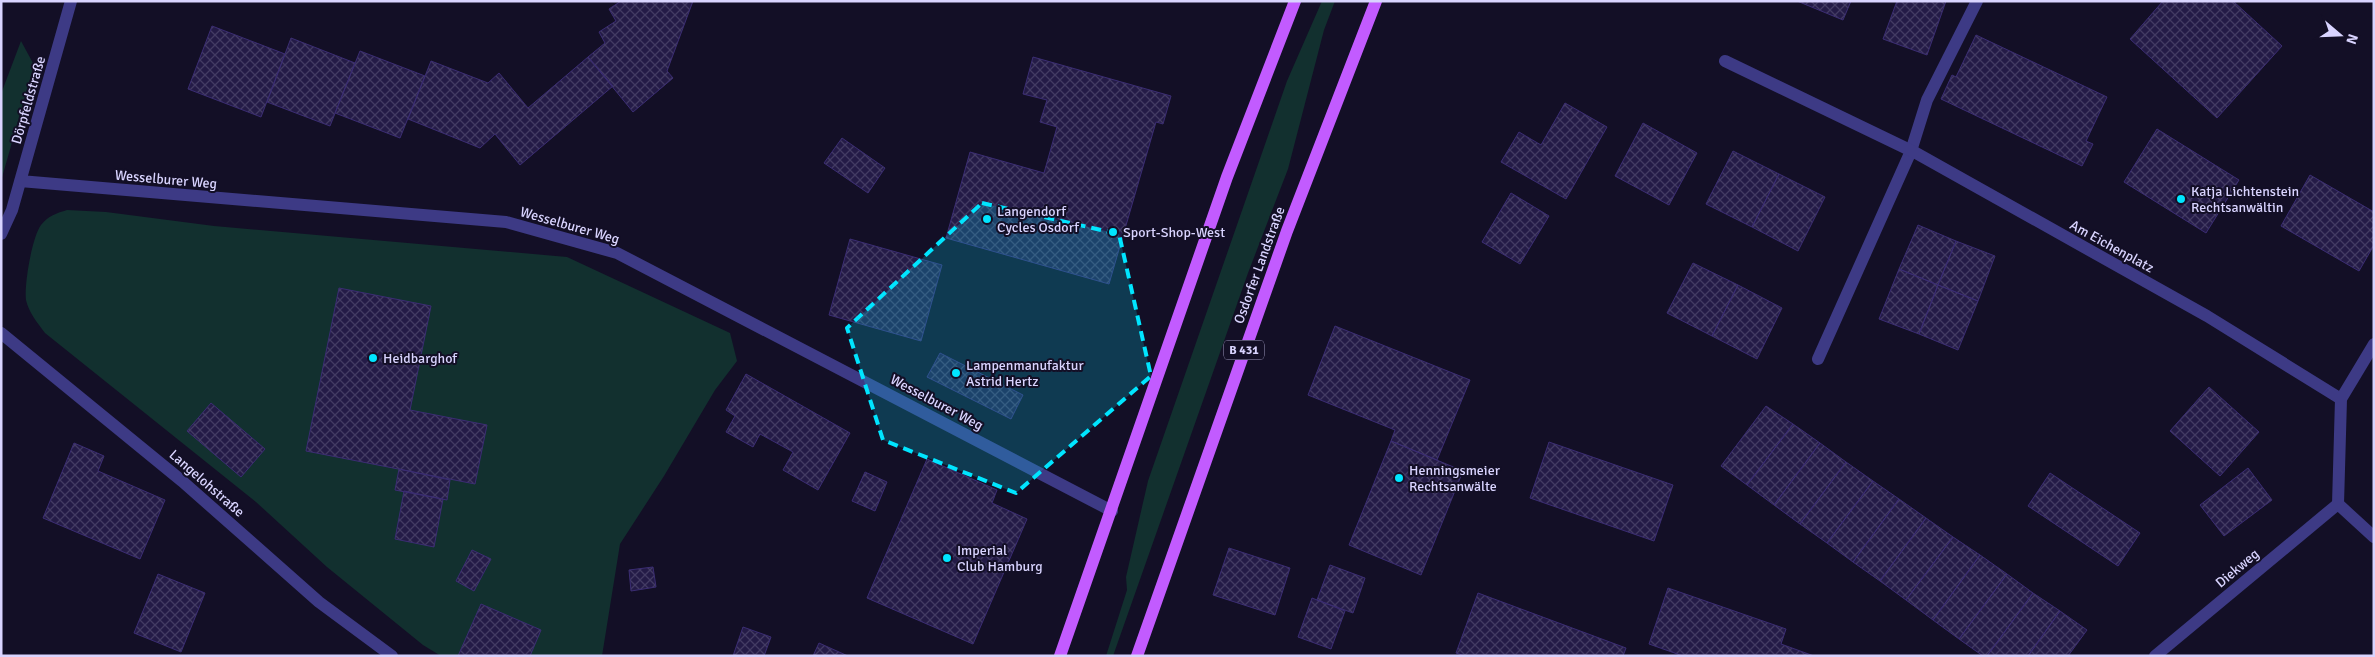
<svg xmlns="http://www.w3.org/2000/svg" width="2375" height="657" viewBox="0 0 2375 657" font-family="Signika,sans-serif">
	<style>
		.green { fill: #12302f }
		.building { fill: url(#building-cross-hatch); stroke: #3b2d73 }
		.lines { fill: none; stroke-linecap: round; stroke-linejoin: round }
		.service { stroke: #3d3a85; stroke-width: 12 }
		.minor { stroke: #3d3a85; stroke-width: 12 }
		.tertiary { stroke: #3d3a85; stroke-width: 12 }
		.primary { stroke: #c25bff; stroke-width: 12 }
		.marked { fill: #00e5ff; fill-opacity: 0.2; stroke: #00e5ff; stroke-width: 4; stroke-dasharray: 10 6; stroke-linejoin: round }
		.poi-dot { fill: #00e5ff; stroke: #130f26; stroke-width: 2 }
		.labels { text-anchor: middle; stroke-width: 4; stroke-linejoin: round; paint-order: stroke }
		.shield { fill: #130f26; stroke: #9e99be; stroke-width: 1 }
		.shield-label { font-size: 12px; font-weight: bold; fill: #d9d4ff }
		.street-label { font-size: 14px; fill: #d9d4ff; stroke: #130f26 }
		.poi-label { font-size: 14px; fill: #d9d4ff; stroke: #130f26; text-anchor: start }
	</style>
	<defs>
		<pattern id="building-cross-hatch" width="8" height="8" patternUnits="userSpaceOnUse" patternTransform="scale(1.25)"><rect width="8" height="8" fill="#241b47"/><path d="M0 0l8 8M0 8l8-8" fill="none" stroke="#433b63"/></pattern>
	</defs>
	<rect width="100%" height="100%" fill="#130f26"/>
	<path class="green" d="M 1322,1 L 1335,1 L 1324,30 L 1288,169 L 1248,273 L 1113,656 L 1106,656 L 1127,590 L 1126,577 L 1148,481 L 1287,81 Z
		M 21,41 L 34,65 L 1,181 L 1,94 Z
		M 67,210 L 106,212 L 214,226 L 567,257 L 730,333 L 737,361 L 715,390 L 664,476 L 620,544 L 602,656 L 441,656 L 423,645 L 327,567 L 256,502 L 45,333 C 37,322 29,313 26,300 C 24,285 32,237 41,225 C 48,216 57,213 67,210 Z"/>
	<path class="building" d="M 621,1 L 693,1 L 667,71 L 673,78 L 633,112 L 588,57 L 605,43 L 599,32 L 616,21 L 609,9 Z
		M 1797,1 L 1851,1 L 1843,20 Z
		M 1897,1 L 1946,1 L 1927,55 L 1883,39 Z
		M 2163,1 L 2233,1 L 2282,46 L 2217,118 L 2130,39 Z
		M 212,26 L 285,54 L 261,117 L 188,89 Z
		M 1976,35 L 2107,97 L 2086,141 L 2093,144 L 2082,166 L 1941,99 L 1952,75 L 1956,77 Z
		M 291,38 L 355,63 L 330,126 L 267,102 Z
		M 360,51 L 425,76 L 400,138 L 335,113 Z
		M 588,57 L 613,86 L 520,165 L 495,134 L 480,148 L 408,119 L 431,61 L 488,83 L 499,73 L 528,108 Z
		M 1033,57 L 1171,96 L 1163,124 L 1156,122 L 1109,284 L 946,238 L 970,152 L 1044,173 L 1057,127 L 1040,122 L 1047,100 L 1023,94 Z
		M 1565,103 L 1607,127 L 1566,199 L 1501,162 L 1519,132 L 1541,145 Z
		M 1643,123 L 1697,153 L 1669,205 L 1615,176 Z
		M 2157,129 L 2239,180 L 2206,233 L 2124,182 Z
		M 842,138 L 885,168 L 868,193 L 824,163 Z
		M 1733,151 L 1779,174 L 1752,227 L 1706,204 Z
		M 1779,174 L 1825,197 L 1798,251 L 1752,227 Z
		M 2310,175 L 2374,212 L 2374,245 L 2359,271 L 2281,226 Z
		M 1511,193 L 1549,216 L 1520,264 L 1482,242 Z
		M 1918,225 L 1956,241 L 1938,285 L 1899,269 Z
		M 850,239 L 942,265 L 921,341 L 829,315 Z
		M 1956,241 L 1995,256 L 1978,301 L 1938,285 Z
		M 1693,263 L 1738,285 L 1712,336 L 1667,313 Z
		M 1899,269 L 1938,285 L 1919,334 L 1879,319 Z
		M 1738,285 L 1782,308 L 1757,359 L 1712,336 Z
		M 1938,285 L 1978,301 L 1958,350 L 1919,334 Z
		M 339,288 L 431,306 L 410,410 L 487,425 L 475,484 L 306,451 Z
		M 1335,326 L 1470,380 L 1437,460 L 1391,441 L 1395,430 L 1308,395 Z
		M 940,353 L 1023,395 L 1011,419 L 927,377 Z
		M 746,374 L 850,433 L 818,490 L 783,470 L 793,452 L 760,434 L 753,447 L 726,432 L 735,416 L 726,410 Z
		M 2209,387 L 2259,432 L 2220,476 L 2170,431 Z
		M 211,403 L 265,449 L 241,477 L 187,431 Z
		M 1766,406 L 1793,424 L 1747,485 L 1721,466 Z
		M 1793,424 L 1820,443 L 1774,505 L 1747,485 Z
		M 1391,441 L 1463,471 L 1421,575 L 1349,545 Z
		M 1549,442 L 1673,485 L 1654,541 L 1530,498 Z
		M 74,443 L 104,456 L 98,471 L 165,500 L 140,559 L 43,518 Z
		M 1820,443 L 1846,462 L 1800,524 L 1774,505 Z
		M 927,459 L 997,490 L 992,503 L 1027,519 L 973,644 L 867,598 Z
		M 1846,462 L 1873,481 L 1827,543 L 1800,524 Z
		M 2248,468 L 2272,500 L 2224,536 L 2200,505 Z
		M 399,469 L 450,480 L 447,500 L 395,490 Z
		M 865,472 L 887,482 L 875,511 L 852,501 Z
		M 2050,473 L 2140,533 L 2118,566 L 2028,506 Z
		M 1873,481 L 1899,499 L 1853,562 L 1827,543 Z
		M 404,491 L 443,499 L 434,547 L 395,539 Z
		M 1899,499 L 1926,518 L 1880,581 L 1853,562 Z
		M 1926,518 L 1953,537 L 1906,600 L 1880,581 Z
		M 1953,537 L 1980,555 L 1933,620 L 1906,600 Z
		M 1229,548 L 1290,568 L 1275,615 L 1213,595 Z
		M 472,550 L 491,559 L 474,591 L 456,581 Z
		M 1980,555 L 2007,574 L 1959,639 L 1933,620 Z
		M 1330,565 L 1365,578 L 1353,613 L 1317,600 Z
		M 653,567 L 656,587 L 631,591 L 629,570 Z
		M 158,574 L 205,593 L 181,652 L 134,633 Z
		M 2007,574 L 2033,593 L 1987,656 L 1983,656 L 1959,639 Z
		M 1668,588 L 1786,629 L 1781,644 L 1814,656 L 1683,656 L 1649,644 Z
		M 1478,593 L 1626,648 L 1623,656 L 1465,656 L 1456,653 Z
		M 2033,593 L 2060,611 L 2028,656 L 1987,656 Z
		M 1312,598 L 1345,611 L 1331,649 L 1298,637 Z
		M 481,604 L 541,630 L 530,656 L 458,656 Z
		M 2060,611 L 2087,630 L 2068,656 L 2028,656 Z
		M 743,627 L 771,637 L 764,656 L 733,656 Z
		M 819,643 L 848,656 L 813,656 Z"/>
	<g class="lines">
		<path class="service" d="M 1818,359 L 1911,151 L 1927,100 L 1977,1"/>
		<path class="minor" d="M 1725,61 L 1916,153 L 2207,316 L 2341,399
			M 20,181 L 506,222 L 617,253 L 1112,511
			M 1,234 L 12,210 L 71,1
			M 2374,344 L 2341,399 L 2338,504 L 2374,537
			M 2155,656 L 2338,504"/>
		<path class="tertiary" d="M 1,333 L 182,481 L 319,602 L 392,656"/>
		<path class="primary" d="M 1060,656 L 1227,177 L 1295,1
			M 1137,656 L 1287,231 L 1376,1"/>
	</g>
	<path class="marked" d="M 982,203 L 1119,234 L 1151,376 L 1016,493 L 883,440 L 847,328 Z"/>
	<g class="poi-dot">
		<circle cx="2181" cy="199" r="5"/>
		<circle cx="987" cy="219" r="5"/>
		<circle cx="1113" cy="232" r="5"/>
		<circle cx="373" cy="358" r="5"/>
		<circle cx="956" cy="373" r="5"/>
		<circle cx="1399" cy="478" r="5"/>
		<circle cx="947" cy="558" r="5"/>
	</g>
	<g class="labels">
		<rect class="shield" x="1224" y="340.5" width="40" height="19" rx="4"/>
		<g class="shield-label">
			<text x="1244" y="354">B 431</text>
		</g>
		<g class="street-label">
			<text transform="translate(28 100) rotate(-74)" y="5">Dörpfeldstraße</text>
			<text transform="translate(166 179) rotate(5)" y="5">Wesselburer Weg</text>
			<text transform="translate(570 225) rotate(16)" y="5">Wesselburer Weg</text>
			<text transform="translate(2112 246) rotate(29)" y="5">Am Eichenplatz</text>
			<text transform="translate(1259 265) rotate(-70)" y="5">Osdorfer Landstraße</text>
			<text transform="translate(937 402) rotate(28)" y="5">Wesselburer Weg</text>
			<text transform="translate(207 483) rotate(41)" y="5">Langelohstraße</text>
			<text transform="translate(2237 568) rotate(-40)" y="5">Diekweg</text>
		</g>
		<g class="poi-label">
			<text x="2191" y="196">Katja Lichtenstein<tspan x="2191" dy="16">Rechtsanwältin</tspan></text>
			<text x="997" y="216">Langendorf<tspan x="997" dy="16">Cycles Osdorf</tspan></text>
			<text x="1123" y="237">Sport-Shop-West</text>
			<text x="383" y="363">Heidbarghof</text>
			<text x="966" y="370">Lampenmanufaktur<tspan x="966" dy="16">Astrid Hertz</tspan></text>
			<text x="1409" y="475">Henningsmeier<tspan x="1409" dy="16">Rechtsanwälte</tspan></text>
			<text x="957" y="555">Imperial<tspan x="957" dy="16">Club Hamburg</tspan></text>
		</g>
	</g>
	<rect width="2375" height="657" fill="none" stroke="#d9d4ff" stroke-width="5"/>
	<g transform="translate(2340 35) rotate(109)" stroke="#130f26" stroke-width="4" paint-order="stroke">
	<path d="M0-4L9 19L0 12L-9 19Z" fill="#d9d4ff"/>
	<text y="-8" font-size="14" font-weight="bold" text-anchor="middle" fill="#d9d4ff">N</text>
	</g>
</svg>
